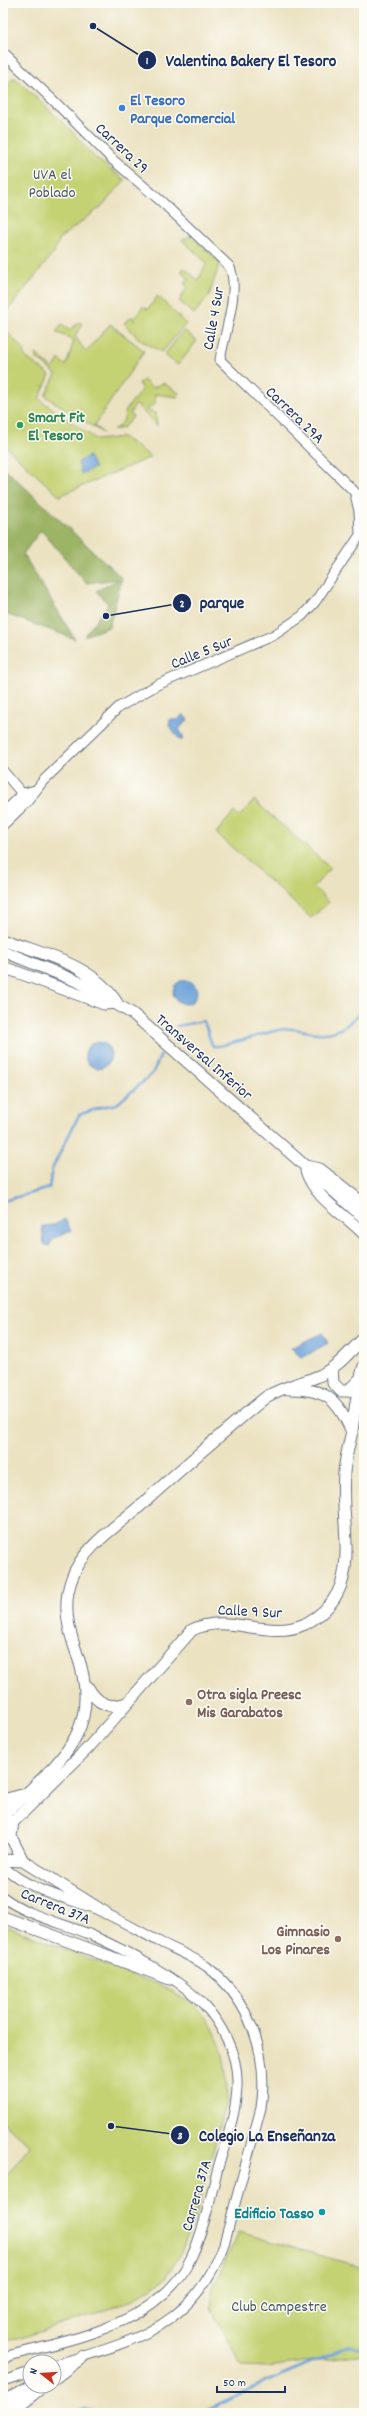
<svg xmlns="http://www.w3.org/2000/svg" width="367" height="2416" viewBox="0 0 367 2416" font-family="Dekko,sans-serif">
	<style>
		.green { fill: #c5d273; stroke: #708068 }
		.forest { fill: #9cb465; stroke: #5c7262 }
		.water { fill: #6aa0d7; stroke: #42689a }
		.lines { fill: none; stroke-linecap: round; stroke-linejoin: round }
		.stream { stroke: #6aa0d7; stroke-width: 2.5 }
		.tertiary-casing { stroke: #646e81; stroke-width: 11 }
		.secondary-casing { stroke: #646e81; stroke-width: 13 }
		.primary-casing { stroke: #646e81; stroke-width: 14 }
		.tertiary { stroke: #fff; stroke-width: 9 }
		.secondary { stroke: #fff; stroke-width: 11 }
		.primary { stroke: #fff; stroke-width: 12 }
		.shop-dot { fill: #3f7fe0; stroke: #fdfcf7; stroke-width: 1.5 }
		.leisure-dot { fill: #2e9e5b; stroke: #fdfcf7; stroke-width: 1.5 }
		.education-dot { fill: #8d6e63; stroke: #fdfcf7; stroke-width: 1.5 }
		.culture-dot { fill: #0f9aa8; stroke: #fdfcf7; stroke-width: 1.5 }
		.labels { text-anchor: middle; stroke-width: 3; stroke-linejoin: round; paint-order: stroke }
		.shop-label { font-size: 16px; font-weight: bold; fill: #366cbe; stroke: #fdfcf7; text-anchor: start }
		.street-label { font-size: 16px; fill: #1b2f5e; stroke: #fdfcf7 }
		.park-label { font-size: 16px; fill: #465863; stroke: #fdfcf7 }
		.leisure-label { font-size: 16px; font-weight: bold; fill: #27864d; stroke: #fdfcf7; text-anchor: start }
		.education-label { font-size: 16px; font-weight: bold; fill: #785e54; stroke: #fdfcf7; text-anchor: start }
		.culture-label { font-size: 16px; font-weight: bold; fill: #0d838f; stroke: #fdfcf7; text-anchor: end }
		.leader { fill: none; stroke: #1b2f5e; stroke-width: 1.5 }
		.callout-dot { fill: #1b2f5e; stroke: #fdfcf7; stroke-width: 1.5 }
		.mark-label { font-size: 12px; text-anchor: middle; font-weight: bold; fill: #fff }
		.callout-label { font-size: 17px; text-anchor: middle; font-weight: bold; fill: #1b2f5e; stroke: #fdfcf7; stroke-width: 3; stroke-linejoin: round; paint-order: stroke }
	</style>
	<rect width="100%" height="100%" fill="#fdfcf7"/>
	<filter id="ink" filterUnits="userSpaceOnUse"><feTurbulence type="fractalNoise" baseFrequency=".025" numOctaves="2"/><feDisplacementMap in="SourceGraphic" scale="8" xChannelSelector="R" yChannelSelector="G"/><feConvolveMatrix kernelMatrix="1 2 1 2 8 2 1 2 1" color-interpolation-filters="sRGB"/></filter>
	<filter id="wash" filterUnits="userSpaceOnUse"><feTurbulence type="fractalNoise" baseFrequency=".012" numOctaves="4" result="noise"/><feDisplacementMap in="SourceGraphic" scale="16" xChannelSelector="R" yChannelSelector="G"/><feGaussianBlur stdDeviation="0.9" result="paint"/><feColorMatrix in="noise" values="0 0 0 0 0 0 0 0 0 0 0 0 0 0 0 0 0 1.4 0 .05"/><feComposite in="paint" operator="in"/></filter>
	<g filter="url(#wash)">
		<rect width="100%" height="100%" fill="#ebe2c1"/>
		<path class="green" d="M 14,77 L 70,129 L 94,157 L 125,180 L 101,207 L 60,238 L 54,252 L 3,317 L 3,91 Z
			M 190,236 L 220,262 L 209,296 L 194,314 L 179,301 L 187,287 L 184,283 L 189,279 L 181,271 L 184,268 L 198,280 L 207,263 L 182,240 Z
			M 158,296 L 186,324 L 162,352 L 140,340 L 124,323 L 133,316 L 134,321 L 142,307 L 148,309 Z
			M 79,322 L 83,324 L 75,336 L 86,352 L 110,324 L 144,351 L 94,426 L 103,433 L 45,396 L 56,374 L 36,358 L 36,354 L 53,369 L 59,359 L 66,366 L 74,340 L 56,332 L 62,325 L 70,330 Z
			M 3,328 L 25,351 L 24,356 L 50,375 L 39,399 L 97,440 L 123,437 L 151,457 L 59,496 L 3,444 Z
			M 184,330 L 197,341 L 178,365 L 164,355 Z
			M 144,380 L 152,388 L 163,383 L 179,393 L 178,397 L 155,394 L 155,404 L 146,409 L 156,414 L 157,426 L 136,404 L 130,413 L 133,417 L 123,428 L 113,430 C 129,420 121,418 128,407 C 132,401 137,396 142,390 L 139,383 Z
			M 254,800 L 330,868 L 314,887 L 329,902 L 311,918 L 216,833 L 234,812 L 239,817 Z
			M 3,1925 C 42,1940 81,1955 119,1970 C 144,1979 176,1989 196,2007 C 223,2031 229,2071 226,2105 L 194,2218 L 181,2253 L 164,2279 L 130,2302 L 18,2339 L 3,2341 L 3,2180 L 30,2145 L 3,2123 Z
			M 239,2232 L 364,2268 L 364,2354 L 267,2367 L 242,2366 L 211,2309 L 213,2287 Z"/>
		<path class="forest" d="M 3,467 L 122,578 L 109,627 L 84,636 L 108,604 L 96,591 L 119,579 L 86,583 L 41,530 L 23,554 L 75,639 L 3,613 Z"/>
		<path class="water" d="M 89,456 L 95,468 L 81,474 L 78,462 Z
			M 183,714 L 188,720 L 179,729 L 184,738 L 181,741 L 169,726 L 170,719 L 178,720 Z
			M173 992a12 12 0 1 1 24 0a12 12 0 1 1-24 0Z
			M85 1055a13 13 0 1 1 26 0a13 13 0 1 1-26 0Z
			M 65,1219 L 71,1231 L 53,1239 L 49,1246 L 44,1244 L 42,1226 L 54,1225 Z
			M 322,1333 L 328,1343 L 302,1358 L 291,1348 Z"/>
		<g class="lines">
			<path class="stream" d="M 177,1026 L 203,1021 C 209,1030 208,1038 213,1046 C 221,1049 270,1030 285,1029 C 304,1027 319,1040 342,1028 C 350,1024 356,1015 364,1011
				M 3,1201 L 49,1188 L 52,1169 L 79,1115 L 101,1107 L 117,1104 L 152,1074 L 161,1055
				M 76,2413 L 84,2409 L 101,2413
				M 202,2413 L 277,2377 L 350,2346 L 364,2350"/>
		</g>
	</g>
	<g filter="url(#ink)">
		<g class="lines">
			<g class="tertiary-casing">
				<path id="tertiary" d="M 3,53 L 55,102 L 113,160 L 162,202 L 229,266 C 241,287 224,335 220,360 L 364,501
					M 355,494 L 359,511 L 360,534
					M 3,771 L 25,797
					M 3,813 L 24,793 L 35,790
					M 3,825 L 27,802 L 43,781 L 119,707 L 157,685 L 274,635 L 302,616 L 315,602 L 364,529
					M 3,1866 C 26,1889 66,1898 96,1909 C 117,1918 137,1930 158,1941 C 173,1949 192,1956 206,1966 C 250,1999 269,2055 261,2108 L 224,2244 C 194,2328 131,2342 54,2365
					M 3,1897 C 28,1916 60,1922 89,1934 C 123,1949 180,1978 205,2006 C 222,2025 237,2054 237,2080 C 238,2110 226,2140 218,2168 C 210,2198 204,2230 191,2258 C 184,2273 173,2287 160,2297 C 121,2331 53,2345 3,2357
					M 3,2381 L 30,2372"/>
			</g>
			<g class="secondary-casing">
				<path id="secondary" d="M 3,939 C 43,955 93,964 117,1003 L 104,1004 L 3,967
					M 3,951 L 81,983 L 133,1014 L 364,1218
					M 305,1166 L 320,1169 L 364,1204
					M 306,1171 C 316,1200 344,1213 364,1234
					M 332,1369 L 333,1383 L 341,1391 L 348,1391 L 360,1379
					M 289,1389 C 326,1388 338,1400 352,1432
					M 87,1686 C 97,1704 109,1710 129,1702
					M 3,1800 L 22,1795
					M 3,1816 C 54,1765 106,1735 77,1654 C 68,1629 62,1604 72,1578 C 83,1547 117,1526 140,1506 C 181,1469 223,1432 266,1397 C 284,1386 303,1383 321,1375 C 339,1366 350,1351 364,1338
					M 13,1821 L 11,1837 L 23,1861 L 106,1913
					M 3,1832 L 88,1748 L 192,1630 C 229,1612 268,1641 305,1624 C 367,1592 339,1530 344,1473 C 345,1459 349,1445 352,1431 C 355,1409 357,1387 364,1366
					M 3,1860 L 23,1861
					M 3,1917 L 170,1979"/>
			</g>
			<g class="primary-casing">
				<path id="primary" d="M 3,2357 L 5,2357
					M 54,2378 L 82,2357
					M 3,2402 L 32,2386
					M 8,2413 L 43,2386"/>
			</g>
			<use href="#tertiary" class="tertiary"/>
			<use href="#secondary" class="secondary"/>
			<use href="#primary" class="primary"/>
		</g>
	</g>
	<circle class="shop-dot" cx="122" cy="108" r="4"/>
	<circle class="leisure-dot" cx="20" cy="425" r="4"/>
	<g class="education-dot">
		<circle cx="189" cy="1702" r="4"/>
		<circle cx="338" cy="1939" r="4"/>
	</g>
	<circle class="culture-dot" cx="322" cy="2212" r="4"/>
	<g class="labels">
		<g class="shop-label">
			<text x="130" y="105">El Tesoro<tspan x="130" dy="18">Parque Comercial</tspan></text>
		</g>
		<g class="street-label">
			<text transform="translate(123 147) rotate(43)" y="6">Carrera 29</text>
			<text transform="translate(212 318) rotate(-80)" y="6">Calle 4 Sur</text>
			<text transform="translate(296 414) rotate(44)" y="6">Carrera 29A</text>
			<text transform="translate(201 651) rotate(-22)" y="6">Calle 5 Sur</text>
			<text transform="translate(205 1056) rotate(41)" y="6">Transversal Inferior</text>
			<text transform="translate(250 1610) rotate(3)" y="6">Calle 9 Sur</text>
			<text transform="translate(56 1905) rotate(22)" y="6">Carrera 37A</text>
			<text transform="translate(195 2195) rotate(-74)" y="6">Carrera 37A</text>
		</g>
		<g class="park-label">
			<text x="52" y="179">UVA el<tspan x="52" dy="18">Poblado</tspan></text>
			<text x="279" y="2311">Club Campestre</text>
		</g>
		<g class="leisure-label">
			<text x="28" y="422">Smart Fit<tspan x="28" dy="18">El Tesoro</tspan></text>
		</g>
		<g class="education-label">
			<text x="197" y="1699">Otra sigla Preesc<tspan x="197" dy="18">Mis Garabatos</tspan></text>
			<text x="330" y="1936" text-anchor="end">Gimnasio<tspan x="330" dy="18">Los Pinares</tspan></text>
		</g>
		<g class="culture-label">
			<text x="314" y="2218">Edificio Tasso</text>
		</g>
	</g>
	<path class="leader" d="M93 26L147 60M106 616L182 603M111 2126L180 2135"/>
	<g class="callout-dot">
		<circle cx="93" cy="26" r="4"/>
		<circle cx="106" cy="616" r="4"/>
		<circle cx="111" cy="2126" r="4"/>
		<circle cx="147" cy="60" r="10"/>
		<circle cx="182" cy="603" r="10"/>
		<circle cx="180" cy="2135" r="10"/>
	</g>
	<g class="mark-label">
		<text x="147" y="64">1</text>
		<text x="182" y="607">2</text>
		<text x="180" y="2139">3</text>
	</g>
	<g class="callout-label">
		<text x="251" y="66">Valentina Bakery El Tesoro</text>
		<text x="222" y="608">parque</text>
		<text x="267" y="2141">Colegio La Enseñanza</text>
	</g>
	<rect width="367" height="2416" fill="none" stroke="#fdfcf7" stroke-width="16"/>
	<g transform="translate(42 2374) rotate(287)"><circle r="19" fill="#fdfcf7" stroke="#a3aaba"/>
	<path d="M0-3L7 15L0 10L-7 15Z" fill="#c8321e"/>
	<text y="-6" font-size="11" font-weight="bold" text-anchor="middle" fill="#1b2f5e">N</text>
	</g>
	<path d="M217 2386v6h68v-6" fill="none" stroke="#1b2f5e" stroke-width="2"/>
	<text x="223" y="2386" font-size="12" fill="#1b2f5e" stroke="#fdfcf7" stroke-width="3" paint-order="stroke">50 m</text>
</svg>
